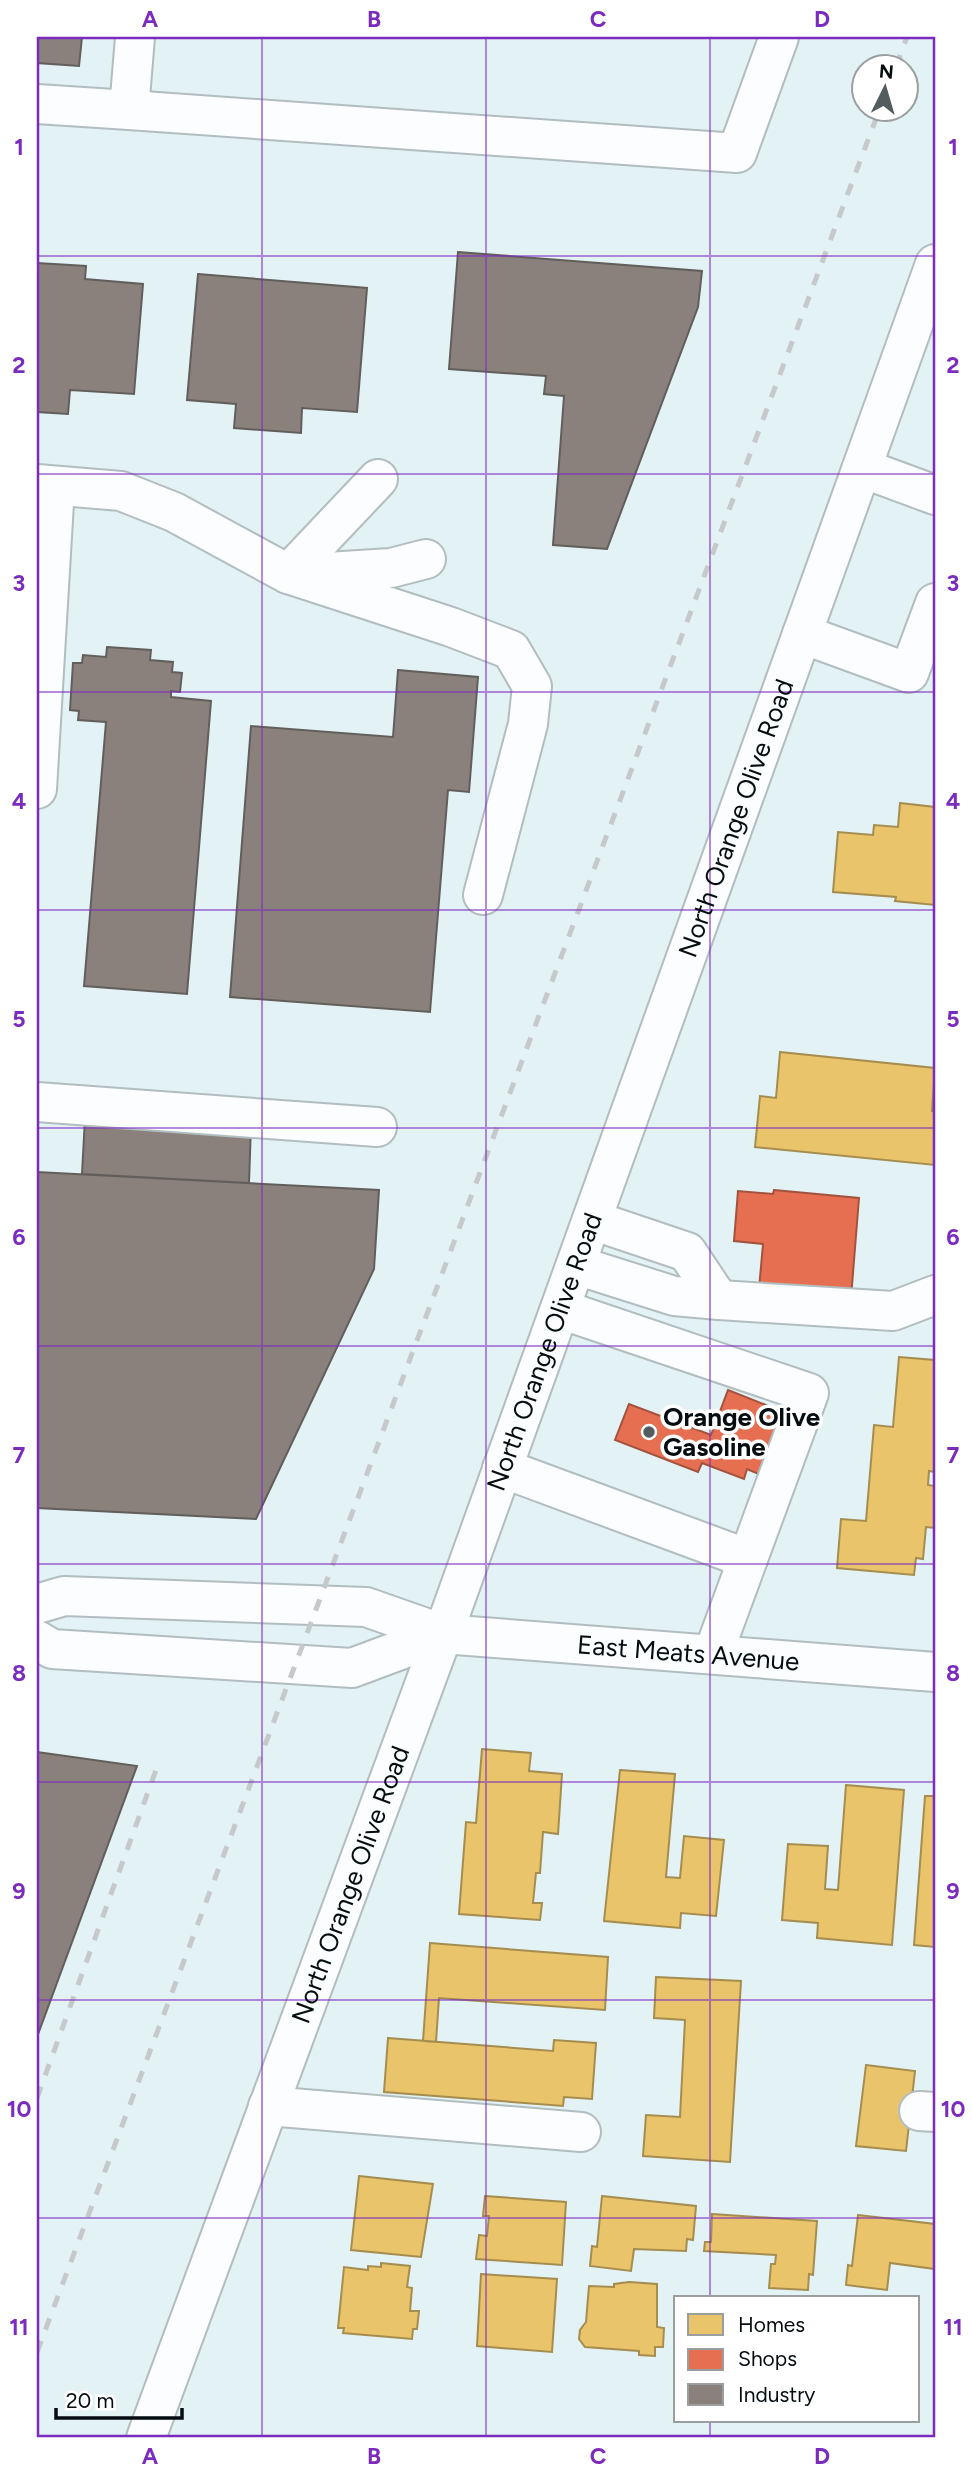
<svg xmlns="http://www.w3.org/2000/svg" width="972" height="2475" viewBox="0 0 972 2475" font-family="Figtree,sans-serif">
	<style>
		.homes { fill: #e9c46a; stroke: #a58d4f; stroke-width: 2 }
		.shops { fill: #e76f51; stroke: #a3523e; stroke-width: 2 }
		.industry { fill: #8a817c; stroke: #625e5c; stroke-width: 2 }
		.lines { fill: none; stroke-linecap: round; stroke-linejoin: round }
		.minor-casing { stroke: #b2bdc0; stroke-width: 42 }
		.minor { stroke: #fbfdfe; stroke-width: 38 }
		.rail { stroke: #c5c9ca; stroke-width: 5; stroke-dasharray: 12 12; stroke-linecap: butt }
		.grid { fill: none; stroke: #7b2cbf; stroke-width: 2; stroke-opacity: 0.55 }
		.poi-dot { fill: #535d60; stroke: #fff; stroke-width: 2.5 }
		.labels { text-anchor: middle; stroke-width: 7; stroke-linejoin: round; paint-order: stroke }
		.street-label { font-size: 26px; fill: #050d10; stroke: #fff }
		.poi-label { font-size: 26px; font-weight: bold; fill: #050d10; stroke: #fff; text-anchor: start }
		.neatline { fill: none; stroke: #7b2cbf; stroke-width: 2.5 }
		.grid-label { font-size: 23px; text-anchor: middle; font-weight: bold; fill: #7b2cbf }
	</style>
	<rect width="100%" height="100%" fill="#e3f2f5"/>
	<path class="homes" d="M 900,803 L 935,807 L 935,905 L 895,901 L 896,897 L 833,892 L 838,832 L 873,835 L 874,825 L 898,827 Z
		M 780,1052 L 935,1068 L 932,1111 L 935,1112 L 935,1165 L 755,1147 L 760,1096 L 776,1098 Z
		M 899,1357 L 935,1360 L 935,1472 L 929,1471 L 928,1485 L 935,1486 L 935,1528 L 926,1527 L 923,1559 L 916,1558 L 914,1575 L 837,1568 L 841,1519 L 866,1521 L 874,1425 L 893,1427 Z
		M 482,1749 L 531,1753 L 529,1771 L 562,1774 L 558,1834 L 543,1832 L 540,1873 L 536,1873 L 533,1903 L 542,1903 L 540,1920 L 459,1914 L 466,1822 L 476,1823 Z
		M 620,1770 L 675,1774 L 666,1877 L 680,1878 L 684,1836 L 724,1840 L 716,1916 L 681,1913 L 680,1928 L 604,1921 Z
		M 846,1785 L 904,1790 L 892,1945 L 817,1938 L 818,1923 L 782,1920 L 788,1844 L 828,1846 L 825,1889 L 838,1890 Z
		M 925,1796 L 935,1796 L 935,1947 L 914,1945 Z
		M 430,1943 L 608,1957 L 605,2010 L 439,1998 L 436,2042 L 423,2041 Z
		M 656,1977 L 741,1981 L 730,2162 L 643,2156 L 646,2115 L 680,2117 L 685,2020 L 654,2018 Z
		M 388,2038 L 553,2051 L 554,2040 L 596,2043 L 592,2099 L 564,2097 L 563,2106 L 384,2092 Z
		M 866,2065 L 915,2071 L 906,2151 L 856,2146 Z
		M 359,2176 L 433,2184 L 421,2257 L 351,2250 Z
		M 485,2196 L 566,2202 L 562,2265 L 476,2259 L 479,2235 L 487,2236 L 489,2216 L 483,2216 Z
		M 602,2196 L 696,2206 L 693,2240 L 687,2239 L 686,2251 L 634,2249 L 631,2271 L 590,2266 L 592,2246 L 597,2247 Z
		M 712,2214 L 817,2221 L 813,2275 L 809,2274 L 808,2290 L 769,2288 L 771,2264 L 775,2264 L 776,2255 L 704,2251 L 705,2242 L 711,2242 Z
		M 858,2215 L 935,2224 L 935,2269 L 890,2263 L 887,2290 L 846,2285 L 848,2265 L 852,2266 Z
		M 381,2263 L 410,2266 L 407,2287 L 412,2288 L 410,2311 L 419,2311 L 417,2329 L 413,2329 L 412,2339 L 343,2333 L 344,2328 L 338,2328 L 344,2267 L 368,2270 L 368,2266 L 381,2267 Z
		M 481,2274 L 557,2279 L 552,2352 L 477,2346 Z
		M 629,2282 L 657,2284 L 657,2327 L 664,2328 L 663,2347 L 655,2347 L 655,2356 L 639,2355 L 639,2351 L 585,2347 L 579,2339 L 580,2330 L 586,2322 L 589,2286 L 614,2287 L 614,2284 Z"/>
	<path class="shops" d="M 774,1190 L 859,1198 L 851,1298 L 759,1289 L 763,1244 L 734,1241 L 738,1191 L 773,1194 Z
		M 728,1390 L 771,1407 L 769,1411 L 784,1417 L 761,1475 L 747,1469 L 744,1479 L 702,1463 L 698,1472 L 615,1440 L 629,1404 L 711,1435 Z"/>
	<path class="industry" d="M 37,37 L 82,37 L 79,66 L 37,63 Z
		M 458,252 L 702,271 L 698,307 L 607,549 L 553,545 L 564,396 L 544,394 L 546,376 L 449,369 Z
		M 37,263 L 86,266 L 85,279 L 143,284 L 134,394 L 70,390 L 68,414 L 37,412 Z
		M 198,274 L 367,288 L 357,412 L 302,408 L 301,433 L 234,428 L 236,404 L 187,400 Z
		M 107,647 L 151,650 L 150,660 L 173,662 L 172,672 L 182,673 L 180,692 L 171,691 L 171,697 L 211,701 L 187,994 L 84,986 L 106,722 L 78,720 L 79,711 L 70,710 L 73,663 L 82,663 L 83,655 L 106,657 Z
		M 398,670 L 478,677 L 469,792 L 448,790 L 430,1012 L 230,997 L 251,726 L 393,737 Z
		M 85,1118 L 251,1126 L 249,1183 L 82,1174 Z
		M 37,1172 L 379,1190 L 374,1269 L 256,1519 L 37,1508 Z
		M 37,1752 L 137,1766 L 37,2037 Z"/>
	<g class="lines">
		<g class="minor-casing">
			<g id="minor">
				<path d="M 37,104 L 129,110 L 135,37"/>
				<path d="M 129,110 L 737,153 L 779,37"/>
				<path d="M 862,468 L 935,495"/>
				<path d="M 37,484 L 121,491 L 174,512 L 288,574 L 451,627 L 511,650 L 532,686 L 528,724 L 483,895"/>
				<path d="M 311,573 L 391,568 L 426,559"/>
				<path d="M 288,574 L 378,479"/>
				<path d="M 802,634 L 909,673 L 935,603"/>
				<path d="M 37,789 L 55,486"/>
				<path d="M 37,1102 L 377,1127"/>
				<path d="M 592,1220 L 687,1252 L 719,1300"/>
				<path d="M 576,1265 L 674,1296 L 719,1300 L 893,1311 L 935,1295"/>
				<path d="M 560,1309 L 809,1393 L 713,1654"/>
				<path d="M 502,1468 L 748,1559"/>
				<path id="s1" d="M 37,1604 L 64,1596 L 366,1607 L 443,1634 L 935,1672"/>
				<path d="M 37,1640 L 52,1649 L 352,1668 L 443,1634"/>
				<path d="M 268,2106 L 581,2132"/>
				<path d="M 919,2111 L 935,2112"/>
				<path id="s2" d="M 146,2438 L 443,1634 L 935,264"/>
			</g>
		</g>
		<use href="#minor" class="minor"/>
		<path class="rail" d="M 896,66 L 907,37
			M 37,2098 L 156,1770
			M 37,2352 L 880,108"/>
	</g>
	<path class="grid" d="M 262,37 L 262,2438M 486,37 L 486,2438M 710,37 L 710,2298M 37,256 L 935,256M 37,474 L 935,474M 37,692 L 935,692M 37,910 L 935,910M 37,1128 L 935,1128M 37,1346 L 935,1346M 37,1564 L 935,1564M 37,1782 L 935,1782M 37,2000 L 935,2000M 37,2218 L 935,2218M 710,2421 L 710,2438"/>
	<circle class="poi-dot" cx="649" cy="1432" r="7"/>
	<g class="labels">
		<g class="street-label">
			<text dy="9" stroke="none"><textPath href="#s2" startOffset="1724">North Orange Olive Road</textPath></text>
			<text dy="9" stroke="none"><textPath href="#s2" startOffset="1157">North Orange Olive Road</textPath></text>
			<text dy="9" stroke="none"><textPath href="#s1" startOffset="658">East Meats Avenue</textPath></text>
			<text dy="9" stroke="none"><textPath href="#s2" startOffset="590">North Orange Olive Road</textPath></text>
		</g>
		<g class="poi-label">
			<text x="663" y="1426">Orange Olive<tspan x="663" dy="30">Gasoline</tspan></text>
		</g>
	</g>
	<rect width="972" height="2475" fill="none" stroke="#ffffff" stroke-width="77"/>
	<rect x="674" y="2296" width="245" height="126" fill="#ffffff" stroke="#9b9e9f" stroke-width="2"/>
	<rect x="688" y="2314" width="35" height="21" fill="#e9c46a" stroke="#9b9e9f" stroke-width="2"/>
	<text x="738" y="2332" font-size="21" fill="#050d10">Homes</text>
	<rect x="688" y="2349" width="35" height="21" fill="#e76f51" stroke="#9b9e9f" stroke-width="2"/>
	<text x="738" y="2366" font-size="21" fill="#050d10">Shops</text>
	<rect x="688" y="2384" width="35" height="21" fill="#8a817c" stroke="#9b9e9f" stroke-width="2"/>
	<text x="738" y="2402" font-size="21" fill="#050d10">Industry</text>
	<g transform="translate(885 88) rotate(5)"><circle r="33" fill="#ffffff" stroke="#9b9e9f" stroke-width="2"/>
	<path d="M0-5L12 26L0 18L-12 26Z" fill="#535d60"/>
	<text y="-10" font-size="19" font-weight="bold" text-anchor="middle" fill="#050d10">N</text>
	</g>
	<path d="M56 2408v10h126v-10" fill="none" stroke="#050d10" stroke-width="3.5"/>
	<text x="66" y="2408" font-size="21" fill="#050d10" stroke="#ffffff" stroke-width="5" paint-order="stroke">20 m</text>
	<rect x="38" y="38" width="896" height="2398" class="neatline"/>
	<g class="grid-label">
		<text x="150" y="27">A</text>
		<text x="374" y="27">B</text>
		<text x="598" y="27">C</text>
		<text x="822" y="27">D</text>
		<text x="19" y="155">1</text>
		<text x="953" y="155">1</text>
		<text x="19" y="373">2</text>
		<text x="953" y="373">2</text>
		<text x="19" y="591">3</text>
		<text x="953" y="591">3</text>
		<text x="19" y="809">4</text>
		<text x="953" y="809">4</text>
		<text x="19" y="1027">5</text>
		<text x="953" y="1027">5</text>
		<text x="19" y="1245">6</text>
		<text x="953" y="1245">6</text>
		<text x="19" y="1463">7</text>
		<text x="953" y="1463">7</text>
		<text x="19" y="1681">8</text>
		<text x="953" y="1681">8</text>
		<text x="19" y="1899">9</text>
		<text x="953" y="1899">9</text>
		<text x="19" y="2117">10</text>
		<text x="953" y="2117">10</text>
		<text x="19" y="2335">11</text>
		<text x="953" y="2335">11</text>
		<text x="150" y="2464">A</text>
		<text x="374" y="2464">B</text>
		<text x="598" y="2464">C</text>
		<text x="822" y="2464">D</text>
	</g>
</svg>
